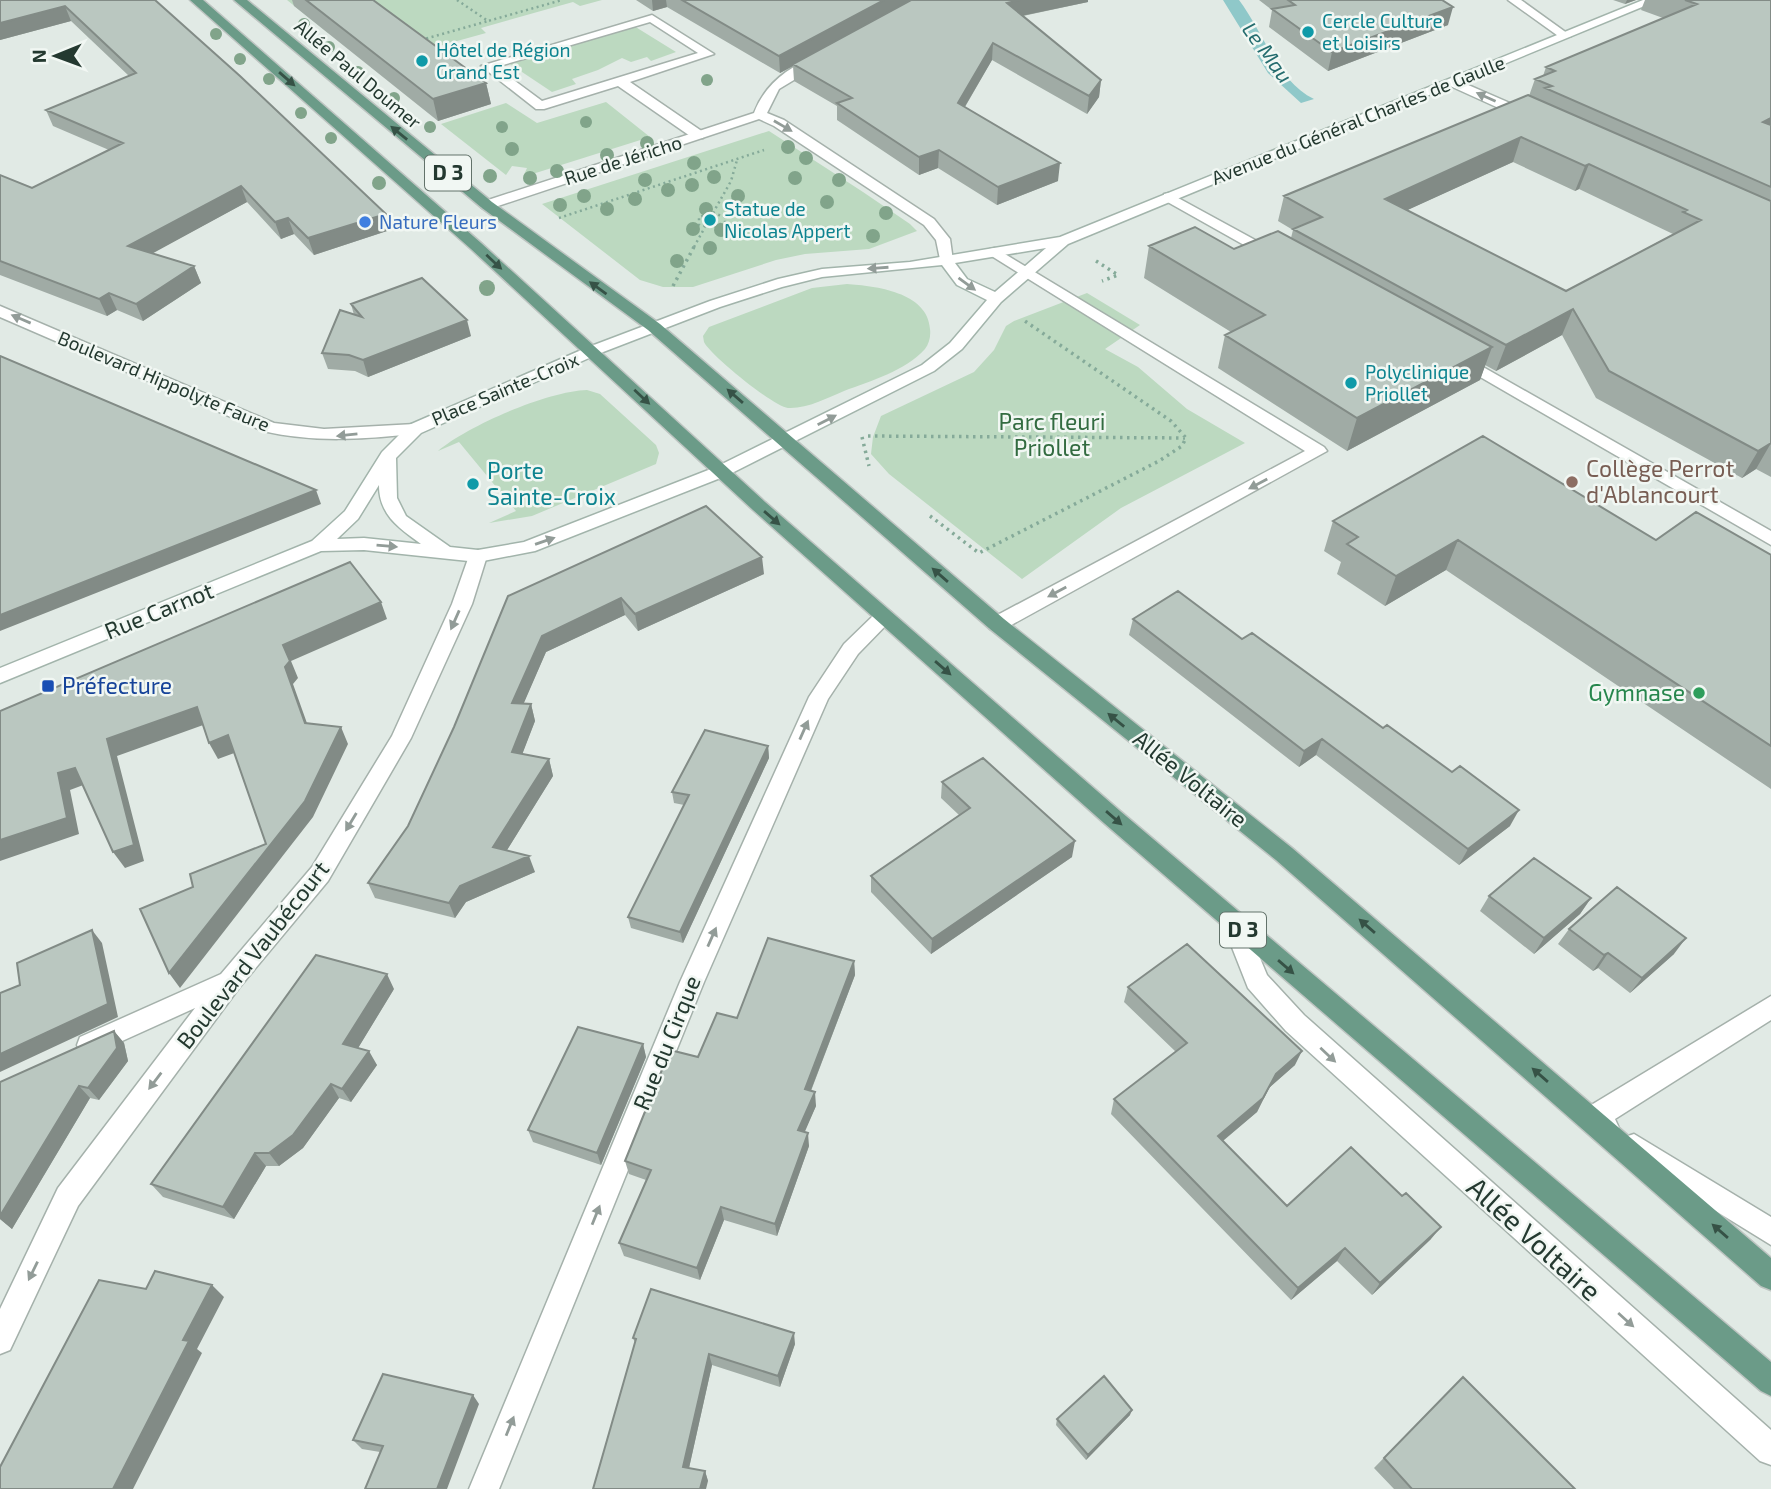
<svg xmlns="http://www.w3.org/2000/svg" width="1771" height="1489" viewBox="0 0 1771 1489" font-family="'Exo 2',sans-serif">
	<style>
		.green { fill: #bcd9c0 }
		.water { fill: #8fc8c9 }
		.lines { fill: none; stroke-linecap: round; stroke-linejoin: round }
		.service-casing { stroke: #a5b1ab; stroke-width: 3 }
		.minor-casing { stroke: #a5b1ab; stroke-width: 3 }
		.secondary-casing { stroke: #a2b4ab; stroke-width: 3 }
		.primary-casing { stroke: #bdc4c1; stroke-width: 3 }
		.path-far1 { stroke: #85aa99; stroke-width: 2.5; stroke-dasharray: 2 3.5; stroke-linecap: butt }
		.path { stroke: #85aa99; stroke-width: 3.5; stroke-dasharray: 2.5 4.5; stroke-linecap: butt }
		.service { fill: #fff; fill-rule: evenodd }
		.minor { fill: #fff; fill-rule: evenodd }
		.secondary { fill: #fff; fill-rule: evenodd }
		.primary { fill: #6b9b88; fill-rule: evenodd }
		.tree { fill: #81a48a }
		.wall { fill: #a0aba5; fill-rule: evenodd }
		.shaded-wall { fill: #828b86 }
		.building { fill: #bac7c0; stroke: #828b86; stroke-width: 2; fill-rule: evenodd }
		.oneway { fill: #365246 }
		.oneway2 { fill: #929c98 }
		.culture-dot { fill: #0f9aa8; stroke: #f1f7f3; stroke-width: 2.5 }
		.shop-dot { fill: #3f7fe0; stroke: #f1f7f3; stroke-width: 2.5 }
		.education-dot { fill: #8d6e63; stroke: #f1f7f3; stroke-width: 2.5 }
		.transit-dot { fill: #1a4fb4; stroke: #f1f7f3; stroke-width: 2.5 }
		.leisure-dot { fill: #2e9e5b; stroke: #f1f7f3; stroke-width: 2.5 }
		.labels { text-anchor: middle; stroke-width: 5; stroke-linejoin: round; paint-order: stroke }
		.far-culture-label { font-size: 19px; fill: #0d838f; stroke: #f1f7f3; text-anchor: start }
		.far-street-label { font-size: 19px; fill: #243930; stroke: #f1f7f3 }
		.far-shop-label { font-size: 19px; fill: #366cbe; stroke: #f1f7f3; text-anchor: start }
		.far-water-label { font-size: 21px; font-style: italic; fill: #246c6e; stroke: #f1f7f3 }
		.shield { fill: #f1f7f3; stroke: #62726a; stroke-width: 2 }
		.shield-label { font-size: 21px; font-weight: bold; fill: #243930 }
		.park-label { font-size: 23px; fill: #326b40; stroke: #f1f7f3 }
		.education-label { font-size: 23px; fill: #785e54; stroke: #f1f7f3; text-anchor: start }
		.culture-label { font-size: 23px; fill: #0d838f; stroke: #f1f7f3; text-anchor: start }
		.street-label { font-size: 23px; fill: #243930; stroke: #f1f7f3 }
		.transit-label { font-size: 23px; fill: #164399; stroke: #f1f7f3; text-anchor: start }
		.leisure-label { font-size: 23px; fill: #27864d; stroke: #f1f7f3; text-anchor: end }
		.near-street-label { font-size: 28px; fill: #243930; stroke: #f1f7f3 }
	</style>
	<rect width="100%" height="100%" fill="#e1eae5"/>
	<path class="green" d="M 287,0 L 602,0 L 580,6 L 573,2 L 481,28 L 486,33 L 421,51 L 328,33 Z
		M 634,26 L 676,52 L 651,61 L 647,57 L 631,62 L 622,58 L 598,70 L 572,79 L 576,84 L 552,92 L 510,64 Z
		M 606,102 L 650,137 L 523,177 L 527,168 L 512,166 L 506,175 L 441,124 L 506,103 L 537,123 Z
		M 769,131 L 863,192 L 910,224 L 917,231 L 869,249 L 805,254 L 776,260 L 693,287 L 663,287 L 640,280 L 542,204 Z
		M 847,284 C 875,286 928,292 930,329 C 931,336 929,344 925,349 C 905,371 871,381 844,391 C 827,398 807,409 788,408 C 774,407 710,355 704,342 L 703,336 L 709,327 L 812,288 Z
		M 1087,293 L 1140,325 L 1105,349 L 1138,367 L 1187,409 L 1245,443 L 1121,508 L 1022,579 L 889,474 L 871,454 L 873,437 L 881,416 L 974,372 L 994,350 L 1006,326 L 1014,321 Z
		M 587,390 L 600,394 L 656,445 L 659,453 L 656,464 L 532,516 L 489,523 L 516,511 L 459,442 L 438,451 C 467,426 548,391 587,390 Z"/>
	<path class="water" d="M 1223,0 L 1239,0 C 1264,33 1278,82 1314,99 L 1301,103 L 1268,73 Z"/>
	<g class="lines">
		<g class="service-casing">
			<path id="service" d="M 652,15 L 714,54 L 630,82 L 703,132 L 703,138 L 693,138 L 618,86 L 544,109 L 536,109 L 481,66 ZM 650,22 L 698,53 L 542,101 L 496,67 Z
				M 995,248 L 1324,447 L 1327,451 L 1004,629 L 990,629 L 987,624 L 990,619 L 1305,451 L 990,255 L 988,252 L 990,249 Z
				M 1469,359 L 1771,531 L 1771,545 L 1463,367 L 1461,364 L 1463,361 Z"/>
		</g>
		<g class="minor-casing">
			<path id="minor" d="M 1508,0 L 1521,0 L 1571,36 L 1561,38 Z
				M 818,56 L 822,57 L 822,63 L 779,89 L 767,113 L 784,120 L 934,219 L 950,239 L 953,261 L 951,264 L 941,264 L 936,240 L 924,225 L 774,126 L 759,119 L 492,208 L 482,208 L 480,205 L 482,202 L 754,113 C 765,84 789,66 818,56 Z
				M 1452,78 L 1535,114 L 1536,117 L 1530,121 L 1525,120 L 1448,85 L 1446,82 Z
				M 1169,193 L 1279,253 L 1281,256 L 1279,259 L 1269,259 L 1164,200 L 1164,194 Z
				M 0,306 L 274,423 L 324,429 L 415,424 L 423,429 L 415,434 C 363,439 314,443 263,431 L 0,317 Z
				M 478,550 L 485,552 L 487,556 L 472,604 L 411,738 L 328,881 L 239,988 L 78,1206 L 10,1350 L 0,1354 L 0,1309 L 58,1188 L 195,1008 L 89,1056 L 80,1053 L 77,1045 L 80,1037 L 221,974 L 312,867 L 392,736 L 452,604 L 469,556 L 471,552 Z
				M 884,610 L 891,612 L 894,617 L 858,654 L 828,699 L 704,982 L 499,1489 L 469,1489 L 680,982 L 809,697 L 844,644 L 877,612 Z
				M 1234,912 L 1242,915 L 1267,975 L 1304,1015 L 1771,1430 L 1771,1465 L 1760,1461 L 1286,1031 L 1248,988 L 1222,922 L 1226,915 Z
				M 1771,996 L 1771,1020 L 1615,1119 L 1619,1128 L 1615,1137 L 1606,1140 L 1583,1128 L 1579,1119 L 1583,1110 Z
				M 1634,1134 L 1771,1217 L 1771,1245 L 1625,1155 L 1621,1146 L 1625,1137 Z"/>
		</g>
		<g class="secondary-casing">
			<path id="secondary" d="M 1643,0 L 1659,0 L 1068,244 L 1001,302 L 962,349 L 934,371 L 728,475 L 535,551 L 478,562 L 364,550 L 321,551 L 0,683 L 0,668 L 312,541 L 345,511 L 382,452 L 409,425 L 586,348 L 710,301 L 778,279 L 822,269 L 910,262 L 1060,237 ZM 1046,248 L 995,292 L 967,279 L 955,263 ZM 942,265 L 957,285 L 987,300 L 950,343 L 922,365 L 716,467 L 524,542 L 478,550 L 450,547 L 406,516 L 397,498 L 396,458 L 421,433 L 598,354 L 720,307 L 782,287 L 822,277 ZM 379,485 C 379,515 399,528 421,544 L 364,538 L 337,539 L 358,519 Z"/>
		</g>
		<g class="primary-casing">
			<path id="primary" d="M 190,0 L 203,0 L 481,243 L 765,502 L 1120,811 L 1771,1362 L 1771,1396 L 1761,1391 L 1104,823 L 753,510 L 471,249 Z
				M 234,0 L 247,0 L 492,202 L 660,324 L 1004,619 L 1292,848 L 1771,1258 L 1771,1290 L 1761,1286 L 1276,860 L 990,629 L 648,330 L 482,208 Z"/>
		</g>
		<path class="path-far1" d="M 457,0 L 488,21 L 562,0
			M 421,40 L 488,21
			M 713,213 L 731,181 L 737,160
			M 713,213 L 725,217 L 725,222 L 713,227 L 699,225 L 699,217 Z
			M 559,218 L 764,150
			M 694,247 L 705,227"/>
		<path class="path" d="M 1096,261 L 1118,275 L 1102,281
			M 673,286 L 695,245
			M 868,436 L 1185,438
			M 862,437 L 869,466
			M 930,516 L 979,553 L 1159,461 L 1182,446 L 1186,438 L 1171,421 L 1022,319"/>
		<use href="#service" class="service"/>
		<use href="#minor" class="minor"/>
		<use href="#secondary" class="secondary"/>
		<use href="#primary" class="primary"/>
	</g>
	<g class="tree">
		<circle cx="304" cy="24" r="6"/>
		<circle cx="216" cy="34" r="6"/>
		<circle cx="329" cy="47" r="6"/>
		<circle cx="240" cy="59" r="6"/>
		<circle cx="358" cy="72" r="6"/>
		<circle cx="269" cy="79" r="6"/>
		<circle cx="707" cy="80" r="6"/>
		<circle cx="394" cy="98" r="6"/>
		<circle cx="301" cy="113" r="6"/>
		<circle cx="586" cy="122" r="6"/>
		<circle cx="430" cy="127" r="6"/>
		<circle cx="502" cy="127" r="6"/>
		<circle cx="331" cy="138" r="6"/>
		<circle cx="647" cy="143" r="7"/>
		<circle cx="788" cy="147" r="7"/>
		<circle cx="512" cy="149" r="7"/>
		<circle cx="607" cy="155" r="7"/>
		<circle cx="806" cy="158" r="7"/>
		<circle cx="694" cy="163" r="7"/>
		<circle cx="557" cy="171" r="7"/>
		<circle cx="490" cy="176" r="7"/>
		<circle cx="714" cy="177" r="7"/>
		<circle cx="530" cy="178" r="7"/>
		<circle cx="795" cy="178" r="7"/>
		<circle cx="645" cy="180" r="7"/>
		<circle cx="839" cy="180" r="7"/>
		<circle cx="379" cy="183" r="7"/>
		<circle cx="692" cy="185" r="7"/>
		<circle cx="668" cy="190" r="7"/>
		<circle cx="584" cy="196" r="7"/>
		<circle cx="738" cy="196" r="7"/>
		<circle cx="635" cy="199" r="7"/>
		<circle cx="827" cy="202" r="7"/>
		<circle cx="560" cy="205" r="7"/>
		<circle cx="607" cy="209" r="7"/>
		<circle cx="706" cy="209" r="7"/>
		<circle cx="886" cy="213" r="7"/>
		<circle cx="693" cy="229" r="7"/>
		<circle cx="721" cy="230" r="7"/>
		<circle cx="873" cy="236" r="7"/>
		<circle cx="710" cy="248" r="7"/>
		<circle cx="677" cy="261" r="7"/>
		<circle cx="487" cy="288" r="8"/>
	</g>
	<path class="wall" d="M 0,0 L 155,0 L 386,214 L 390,230 L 314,255 L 294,234 L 281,239 L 247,202 L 152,253 L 194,266 L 201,283 L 143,321 L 117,310 L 107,316 L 0,275 L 0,175 L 32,188 L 109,150 L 53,126 L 46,110 L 129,76 L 71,21 L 0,40 Z
		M 292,0 L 373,0 L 486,83 L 491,104 L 438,121 L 294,6 Z
		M 636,0 L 1088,0 L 1088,2 L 1023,16 L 1101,80 L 1099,97 L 1087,114 L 992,60 L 965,107 L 1058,181 L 997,205 L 938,168 L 919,175 L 837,120 L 837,106 L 794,81 L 793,66 L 780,73 L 667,7 L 653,11 Z
		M 1259,0 L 1442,0 L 1448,25 L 1328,71 L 1269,27 L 1272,10 Z
		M 1613,0 L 1636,0 L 1625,4 Z
		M 1645,0 L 1771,0 L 1771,477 L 1756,469 L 1742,478 L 1596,398 L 1562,335 L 1496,371 L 1485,365 L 1480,380 L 1347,451 L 1218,368 L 1225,335 L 1231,332 L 1144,278 L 1149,246 L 1234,249 L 1291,238 L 1293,230 L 1278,221 L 1284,196 L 1529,96 L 1535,79 L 1543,76 L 1546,67 L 1663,18 L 1641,10 ZM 1513,162 L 1575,191 L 1579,189 L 1673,234 L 1566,291 L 1407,210 Z
		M 351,304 L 471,336 L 368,377 L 355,371 L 328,369 L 322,353 L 354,315 Z
		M 1333,521 L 1656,540 L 1771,555 L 1771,789 L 1446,570 L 1385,606 L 1337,574 L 1341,562 L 1324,551 Z
		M 764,574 L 638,631 L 625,615 L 546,652 L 523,704 L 531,704 L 535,721 L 522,754 L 549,759 L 553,776 L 507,850 L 535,872 L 466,902 L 455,918 L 375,898 L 368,883 L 408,826 L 454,727 L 508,596 Z
		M 1133,619 L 1242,639 L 1510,826 L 1459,865 L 1316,755 L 1299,767 L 1129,635 Z
		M 768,746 L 769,758 L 683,943 L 631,928 L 628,917 L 684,805 L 674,803 L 672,792 Z
		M 942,782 L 1072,857 L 931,954 L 871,892 L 871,876 L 959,815 L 941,798 Z
		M 1489,896 L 1591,898 L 1580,914 L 1534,954 L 1480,911 Z
		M 1569,929 L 1674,954 L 1630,993 L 1598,968 L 1593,971 L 1558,944 Z
		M 854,961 L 855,975 L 811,1091 L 816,1106 L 804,1132 L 809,1146 L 777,1236 L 724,1220 L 700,1280 L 624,1256 L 619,1243 L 646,1180 L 629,1174 L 625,1161 L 698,1057 L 737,1018 Z
		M 1128,987 L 1295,1065 L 1269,1088 L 1257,1112 L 1223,1141 L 1287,1206 L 1431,1239 L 1372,1295 L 1337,1261 L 1291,1300 L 1111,1114 L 1114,1099 L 1176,1052 L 1124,1002 Z
		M 394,989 L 358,1048 L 377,1065 L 351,1102 L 339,1098 L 303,1148 L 279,1166 L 266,1166 L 234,1219 L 163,1197 L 151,1184 Z
		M 114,1031 L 124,1043 L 128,1061 L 99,1100 L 90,1098 L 12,1229 L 0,1219 L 0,1082 Z
		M 643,1044 L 646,1057 L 601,1165 L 533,1142 L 528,1130 Z
		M 633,1338 L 795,1344 L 780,1387 L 712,1365 L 689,1468 L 705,1471 L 708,1481 L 593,1489 L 635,1343 Z
		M 1463,1377 L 1575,1489 L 1394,1489 L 1374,1468 Z
		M 479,1404 L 380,1452 L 362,1449 L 353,1440 Z
		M 1130,1415 L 1086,1460 L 1056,1425 L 1057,1419 Z"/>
	<path class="shaded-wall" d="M 652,0 L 666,0 L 667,7 L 653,11 Z
		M 884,0 L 914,0 L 793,64 L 793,66 L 780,73 L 779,56 Z
		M 1020,0 L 1088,0 L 1088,2 L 1006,19 L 1007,3 Z
		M 1627,0 L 1636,0 L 1625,4 Z
		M 65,6 L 71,21 L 0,40 L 0,23 Z
		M 1453,7 L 1448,25 L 1328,71 L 1332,52 Z
		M 993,43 L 992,60 L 957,120 L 958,103 Z
		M 1101,80 L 1099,97 L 1087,114 L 1089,96 Z
		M 486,83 L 491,104 L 438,121 L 433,99 Z
		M 1771,118 L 1771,137 L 1763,122 Z
		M 1521,137 L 1513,162 L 1377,224 L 1385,199 Z
		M 939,150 L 938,168 L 919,175 L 919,157 Z
		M 1060,163 L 1058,181 L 997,205 L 998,187 Z
		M 1589,164 L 1579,189 L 1575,191 L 1585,166 Z
		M 241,186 L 247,202 L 135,263 L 128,246 Z
		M 386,214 L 390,230 L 314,255 L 308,238 Z
		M 288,218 L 294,234 L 281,239 L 275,222 Z
		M 194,266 L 201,283 L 143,321 L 136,304 Z
		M 109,293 L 117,310 L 107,316 L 99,299 Z
		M 1573,309 L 1562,335 L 1496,371 L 1506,345 Z
		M 467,320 L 471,336 L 368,377 L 363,360 Z
		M 1492,347 L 1480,380 L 1347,451 L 1357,418 Z
		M 1771,443 L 1756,469 L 1742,478 L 1758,451 Z
		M 316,490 L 321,504 L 0,631 L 0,615 Z
		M 1458,540 L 1446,570 L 1385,606 L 1396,576 Z
		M 762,557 L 764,574 L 638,631 L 635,614 Z
		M 621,598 L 625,615 L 546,652 L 517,719 L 512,703 L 542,636 Z
		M 381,602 L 387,619 L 291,661 L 298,678 L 293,684 L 313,740 L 305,723 L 285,667 L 283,645 Z
		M 531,704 L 535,721 L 517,768 L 512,752 Z
		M 197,707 L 206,724 L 117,756 L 144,861 L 125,868 L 113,852 L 107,739 Z
		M 341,727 L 348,744 L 313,817 L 180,988 L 169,973 L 305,801 Z
		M 228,735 L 237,752 L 218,759 L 209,743 Z
		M 1322,739 L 1316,755 L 1299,767 L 1304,751 Z
		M 768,746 L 769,758 L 683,943 L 680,932 Z
		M 549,759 L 553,776 L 499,863 L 493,847 Z
		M 75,768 L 86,784 L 70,790 L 79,834 L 0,861 L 0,840 L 58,773 Z
		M 1519,810 L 1510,826 L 1459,865 L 1468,849 Z
		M 1075,841 L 1072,857 L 931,954 L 932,939 Z
		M 529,856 L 535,872 L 466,902 L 455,918 L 449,903 L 460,886 Z
		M 1591,898 L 1580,914 L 1534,954 L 1544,938 Z
		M 92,930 L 102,943 L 118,1017 L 0,1072 L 0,1054 Z
		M 1686,938 L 1674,954 L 1630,993 L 1642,978 Z
		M 1608,953 L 1598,968 L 1593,971 L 1604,955 Z
		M 854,961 L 855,975 L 806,1103 L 805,1089 Z
		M 387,974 L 394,989 L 352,1058 L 343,1044 Z
		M 114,1031 L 124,1043 L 128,1061 L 99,1100 L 88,1088 Z
		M 643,1044 L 646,1057 L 601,1165 L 597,1153 Z
		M 369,1051 L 377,1065 L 351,1102 L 342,1089 Z
		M 1302,1051 L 1295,1065 L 1269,1088 L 1257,1112 L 1213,1149 L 1218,1136 L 1276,1074 Z
		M 331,1084 L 339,1098 L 303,1148 L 279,1166 L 269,1153 Z
		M 79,1086 L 90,1098 L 12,1229 L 0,1219 L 0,1216 Z
		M 815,1092 L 816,1106 L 800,1143 L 798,1130 Z
		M 808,1133 L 809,1146 L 777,1236 L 775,1224 Z
		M 255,1153 L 266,1166 L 234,1219 L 223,1207 Z
		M 721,1207 L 724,1220 L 700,1280 L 697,1268 Z
		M 1441,1227 L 1431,1239 L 1372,1295 L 1380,1283 Z
		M 1345,1248 L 1337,1261 L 1291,1300 L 1298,1288 Z
		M 212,1285 L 224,1297 L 197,1349 L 202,1353 L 133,1489 L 113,1489 L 183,1340 Z
		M 794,1333 L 795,1344 L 780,1387 L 778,1376 Z
		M 709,1354 L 712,1365 L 687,1477 L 683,1467 Z
		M 473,1395 L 479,1404 L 447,1489 L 437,1489 Z
		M 1132,1410 L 1130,1415 L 1086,1460 L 1088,1455 Z
		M 705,1471 L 708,1481 L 706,1489 L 700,1489 Z"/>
	<path class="building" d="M 0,0 L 155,0 L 240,76 L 386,214 L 308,238 L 288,218 L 275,222 L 241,186 L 128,246 L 194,266 L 136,304 L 109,293 L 99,299 L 0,261 L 0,175 L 32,188 L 123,143 L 46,110 L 136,73 L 65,6 L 0,23 Z
		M 306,0 L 373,0 L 486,83 L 433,99 Z
		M 682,0 L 884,0 L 779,56 Z
		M 911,0 L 1020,0 L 1007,3 L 1101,80 L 1089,96 L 993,43 L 958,103 L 1060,163 L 998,187 L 939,150 L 919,157 L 837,103 L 852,98 L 793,64 Z
		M 1288,0 L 1442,0 L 1453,7 L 1332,52 L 1272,9 L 1295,5 Z
		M 1685,0 L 1771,0 L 1771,118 L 1763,122 L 1771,125 L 1771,187 L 1545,88 L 1552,86 L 1535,79 L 1555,71 L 1546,67 L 1697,4 Z
		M 1528,95 L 1771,201 L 1771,443 L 1758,451 L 1609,371 L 1573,309 L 1506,345 L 1293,229 L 1322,217 L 1284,196 ZM 1521,137 L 1585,166 L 1589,164 L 1687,210 L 1683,212 L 1701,220 L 1566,291 L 1385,199 Z
		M 1195,227 L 1234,249 L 1278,231 L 1492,347 L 1357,418 L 1225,335 L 1265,315 L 1149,246 Z
		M 422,278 L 467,320 L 363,360 L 349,355 L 322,353 L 340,310 L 362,317 L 351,304 Z
		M 0,356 L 316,490 L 0,615 Z
		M 1483,436 L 1656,540 L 1696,512 L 1771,555 L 1771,746 L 1458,540 L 1396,576 L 1347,544 L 1358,537 L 1333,521 Z
		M 706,506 L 762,557 L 635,614 L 621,598 L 542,636 L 512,703 L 531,704 L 512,752 L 549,759 L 493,847 L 529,856 L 460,886 L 449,903 L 368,883 L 408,826 L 454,727 L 508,596 Z
		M 350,562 L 381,602 L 283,645 L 290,661 L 285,667 L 305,723 L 341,727 L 305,801 L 169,973 L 140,909 L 193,887 L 190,874 L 266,844 L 228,735 L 209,743 L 197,707 L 107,739 L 134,845 L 113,852 L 75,768 L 58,773 L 67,818 L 0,840 L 0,711 Z
		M 1178,591 L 1242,639 L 1252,633 L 1383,728 L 1387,725 L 1452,772 L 1460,766 L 1519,810 L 1468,849 L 1322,739 L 1304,751 L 1133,619 Z
		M 705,730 L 768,746 L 680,932 L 628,917 L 689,795 L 672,792 Z
		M 983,758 L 1075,841 L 932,939 L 871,876 L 970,808 L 942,782 Z
		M 1534,858 L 1591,898 L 1544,938 L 1489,896 Z
		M 1617,887 L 1686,938 L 1642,978 L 1608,953 L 1604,955 L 1569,929 Z
		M 92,930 L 108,1004 L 0,1054 L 0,993 L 20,985 L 17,963 Z
		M 768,938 L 854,961 L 805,1089 L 815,1092 L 798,1130 L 808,1133 L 775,1224 L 721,1207 L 697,1268 L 619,1243 L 651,1170 L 625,1161 L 670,1050 L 698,1057 L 717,1013 L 737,1018 Z
		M 1187,944 L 1302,1051 L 1276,1074 L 1263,1098 L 1218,1136 L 1287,1206 L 1351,1147 L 1402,1196 L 1406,1193 L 1441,1227 L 1380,1283 L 1345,1248 L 1298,1288 L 1114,1099 L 1187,1043 L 1128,987 Z
		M 316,955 L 387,974 L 343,1044 L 369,1051 L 342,1089 L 331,1084 L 293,1135 L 269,1153 L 255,1153 L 223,1207 L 151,1184 Z
		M 578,1027 L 643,1044 L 597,1153 L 528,1130 Z
		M 114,1031 L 117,1048 L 88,1088 L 79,1086 L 0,1216 L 0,1082 Z
		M 155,1271 L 212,1285 L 183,1340 L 189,1341 L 113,1489 L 0,1489 L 0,1467 L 99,1280 L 146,1289 Z
		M 651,1289 L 794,1333 L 778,1376 L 709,1354 L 683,1467 L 705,1471 L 700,1489 L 593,1489 L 636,1339 L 633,1338 Z
		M 383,1374 L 473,1395 L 437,1489 L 365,1489 L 383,1446 L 353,1440 Z
		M 1104,1376 L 1132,1410 L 1088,1455 L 1057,1419 Z
		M 1463,1377 L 1575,1489 L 1412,1489 L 1384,1458 Z"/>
	<defs><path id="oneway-solid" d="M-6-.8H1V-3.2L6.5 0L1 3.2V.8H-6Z" transform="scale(1.75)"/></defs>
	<g class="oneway">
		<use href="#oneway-solid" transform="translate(287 79) rotate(41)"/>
		<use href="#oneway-solid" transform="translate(399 133) rotate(-141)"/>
		<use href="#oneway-solid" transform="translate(494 262) rotate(43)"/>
		<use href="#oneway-solid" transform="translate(598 288) rotate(-144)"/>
		<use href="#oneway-solid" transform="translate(735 396) rotate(-139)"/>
		<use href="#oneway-solid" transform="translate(642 397) rotate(43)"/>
		<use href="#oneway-solid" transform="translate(772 518) rotate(41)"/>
		<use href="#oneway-solid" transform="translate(940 575) rotate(-139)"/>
		<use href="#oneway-solid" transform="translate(943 668) rotate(41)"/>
		<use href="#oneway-solid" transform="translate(1116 720) rotate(-141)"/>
		<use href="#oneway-solid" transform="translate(1114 818) rotate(41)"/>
		<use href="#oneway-solid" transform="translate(1367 926) rotate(-139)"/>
		<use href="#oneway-solid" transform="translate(1286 967) rotate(41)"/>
		<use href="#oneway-solid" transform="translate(1540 1075) rotate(-139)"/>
		<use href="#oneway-solid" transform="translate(1720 1231) rotate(-139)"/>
	</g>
	<g class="oneway2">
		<use href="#oneway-solid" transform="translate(1486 97) rotate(-156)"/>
		<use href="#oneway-solid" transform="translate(783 126) rotate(30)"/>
		<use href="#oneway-solid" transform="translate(878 268) rotate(176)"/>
		<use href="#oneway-solid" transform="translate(967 284) rotate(36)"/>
		<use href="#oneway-solid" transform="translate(21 319) rotate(-157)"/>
		<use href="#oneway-solid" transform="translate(827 420) rotate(-27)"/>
		<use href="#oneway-solid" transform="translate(347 435) rotate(174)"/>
		<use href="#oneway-solid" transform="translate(1258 484) rotate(152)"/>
		<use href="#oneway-solid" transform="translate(545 541) rotate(-19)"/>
		<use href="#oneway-solid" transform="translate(387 546) rotate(5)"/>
		<use href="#oneway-solid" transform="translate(1057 592) rotate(152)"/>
		<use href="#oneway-solid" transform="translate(455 620) rotate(114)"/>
		<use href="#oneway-solid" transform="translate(804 730) rotate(-66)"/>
		<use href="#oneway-solid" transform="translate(351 822) rotate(121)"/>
		<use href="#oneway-solid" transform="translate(712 937) rotate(-66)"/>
		<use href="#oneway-solid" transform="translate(1328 1055) rotate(43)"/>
		<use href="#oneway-solid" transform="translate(155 1081) rotate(127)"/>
		<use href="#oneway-solid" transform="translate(596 1215) rotate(-68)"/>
		<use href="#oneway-solid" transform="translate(33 1271) rotate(116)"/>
		<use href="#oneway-solid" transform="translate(1626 1320) rotate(42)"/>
		<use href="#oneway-solid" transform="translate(510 1426) rotate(-68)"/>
	</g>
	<g class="culture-dot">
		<circle cx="1308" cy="32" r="7"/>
		<circle cx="422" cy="61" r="7"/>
		<circle cx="710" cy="220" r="7"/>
		<circle cx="1351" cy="383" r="7"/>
		<circle cx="473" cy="484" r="7"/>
	</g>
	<circle class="shop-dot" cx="365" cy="222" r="7"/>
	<circle class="education-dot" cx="1572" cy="482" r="7"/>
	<rect class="transit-dot" x="41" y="679" width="14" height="14" rx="3.5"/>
	<circle class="leisure-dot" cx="1699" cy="693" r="7"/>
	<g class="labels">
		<g class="far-culture-label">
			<text x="1322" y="28">Cercle Culture<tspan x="1322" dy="22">et Loisirs</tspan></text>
			<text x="436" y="57">Hôtel de Région<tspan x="436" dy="22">Grand Est</tspan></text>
			<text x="724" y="216">Statue de<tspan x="724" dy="22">Nicolas Appert</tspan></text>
			<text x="1365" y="379">Polyclinique<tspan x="1365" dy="22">Priollet</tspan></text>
		</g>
		<g class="far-street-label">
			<text transform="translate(358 74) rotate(40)" y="7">Allée Paul Doumer</text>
			<text transform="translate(1358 120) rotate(-22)" y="7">Avenue du Général Charles de Gaulle</text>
			<text transform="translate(623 160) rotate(-18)" y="7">Rue de Jéricho</text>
			<text transform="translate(164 381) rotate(23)" y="7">Boulevard Hippolyte Faure</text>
			<text transform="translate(505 389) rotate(-23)" y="7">Place Sainte-Croix</text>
		</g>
		<g class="far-shop-label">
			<text x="379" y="229">Nature Fleurs</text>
		</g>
		<g class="far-water-label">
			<text transform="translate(1267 53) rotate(54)" y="7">Le Mau</text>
		</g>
		<g class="shield">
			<rect x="425" y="155.5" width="46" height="35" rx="5"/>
			<rect x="1220" y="912.5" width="46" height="35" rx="5"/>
		</g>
		<g class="shield-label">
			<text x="448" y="180">D 3</text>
			<text x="1243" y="937">D 3</text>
		</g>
		<g class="park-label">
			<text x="1052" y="430">Parc fleuri<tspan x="1052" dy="26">Priollet</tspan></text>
		</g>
		<g class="education-label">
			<text x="1586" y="477">Collège Perrot<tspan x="1586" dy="26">d'Ablancourt</tspan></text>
		</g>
		<g class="culture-label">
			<text x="487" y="479">Porte<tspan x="487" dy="26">Sainte-Croix</tspan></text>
		</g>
		<g class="street-label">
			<text transform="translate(159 611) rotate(-22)" y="8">Rue Carnot</text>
			<text transform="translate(1190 779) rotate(39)" y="8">Allée Voltaire</text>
			<text transform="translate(253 955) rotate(-52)" y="8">Boulevard Vaubécourt</text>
			<text transform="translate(667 1043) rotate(-68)" y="8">Rue du Cirque</text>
		</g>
		<g class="transit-label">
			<text x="62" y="694">Préfecture</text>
		</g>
		<g class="leisure-label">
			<text x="1685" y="701">Gymnase</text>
		</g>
		<g class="near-street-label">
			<text transform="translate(1534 1239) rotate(42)" y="10">Allée Voltaire</text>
		</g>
	</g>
	<g transform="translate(56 56) rotate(269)" stroke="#f1f7f3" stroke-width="5" paint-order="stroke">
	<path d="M0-5L12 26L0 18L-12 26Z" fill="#243930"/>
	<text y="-10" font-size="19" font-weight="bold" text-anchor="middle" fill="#243930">N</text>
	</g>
</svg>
